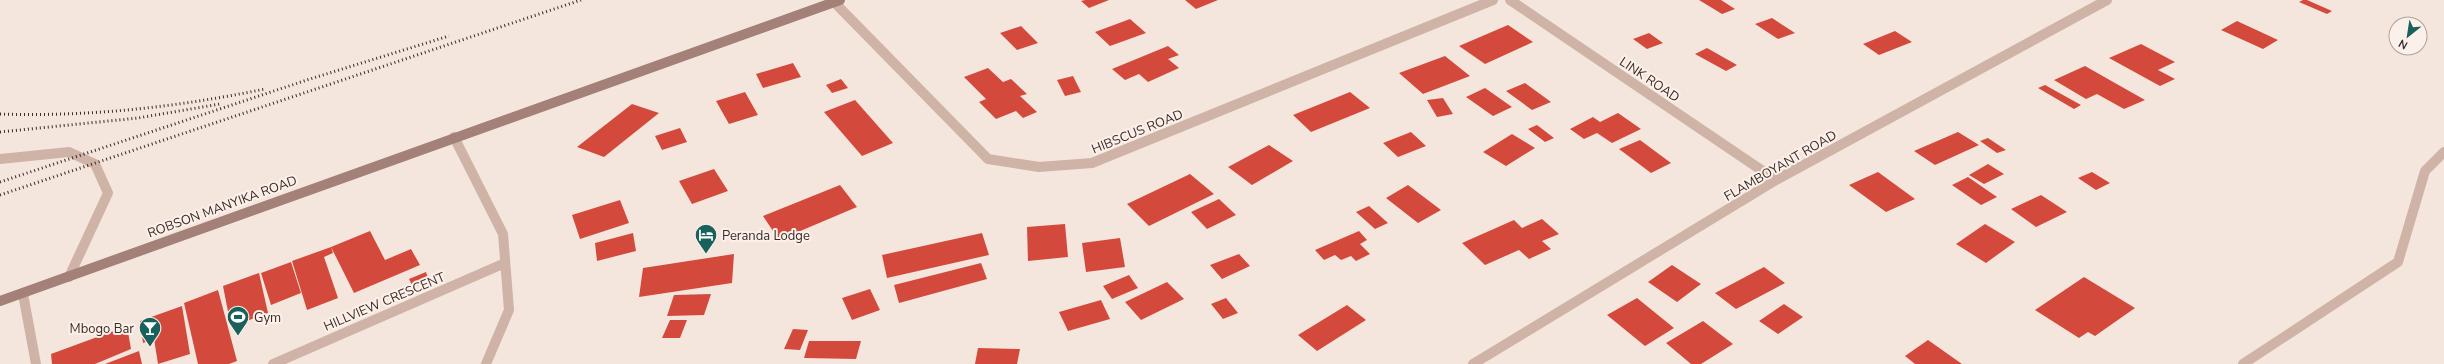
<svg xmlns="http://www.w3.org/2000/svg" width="2444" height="364" viewBox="0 0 2444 364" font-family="'Nunito Sans',sans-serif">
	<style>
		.building { fill: #d34a3d }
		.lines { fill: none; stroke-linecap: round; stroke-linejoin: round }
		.lane { stroke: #cfb3a7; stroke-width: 10 }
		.street { stroke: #cfb3a7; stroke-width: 10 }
		.secondary { stroke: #a38178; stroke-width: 10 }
		.rail { stroke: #3b2b28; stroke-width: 3; stroke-dasharray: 1 3; stroke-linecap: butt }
		.labels { text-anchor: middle; stroke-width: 4; stroke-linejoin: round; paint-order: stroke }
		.street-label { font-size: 13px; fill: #3b2b28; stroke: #fcf1ea }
		.poi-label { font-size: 13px; fill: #3b2b28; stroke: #fcf1ea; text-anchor: start }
	</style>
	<rect width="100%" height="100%" fill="#f5e6dd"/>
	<path class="building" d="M 1085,0 L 1109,0 L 1089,8 L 1081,1 Z
		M 1185,0 L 1218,0 L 1196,9 Z
		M 1699,0 L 1721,0 L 1735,9 L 1722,14 Z
		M 2303,0 L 2307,0 L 2332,11 L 2327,14 L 2299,2 Z
		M 1772,18 L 1795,33 L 1778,39 L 1755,24 Z
		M 1130,19 L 1146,33 L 1110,46 L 1095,32 Z
		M 2237,21 L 2278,40 L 2263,49 L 2221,30 Z
		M 1508,25 L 1533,42 L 1485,64 L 1459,46 Z
		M 1021,26 L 1038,43 L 1017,50 L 1000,33 Z
		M 1895,31 L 1912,42 L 1879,55 L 1863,44 Z
		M 1649,33 L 1663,43 L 1647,49 L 1633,39 Z
		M 2141,44 L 2175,62 L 2158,70 L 2175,79 L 2160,86 L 2109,58 Z
		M 1168,46 L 1179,55 L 1168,59 L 1179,68 L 1148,82 L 1139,74 L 1125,80 L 1112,69 Z
		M 1707,48 L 1737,65 L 1726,71 L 1695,54 Z
		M 1445,56 L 1470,76 L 1423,94 L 1399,73 Z
		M 793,63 L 801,77 L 763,88 L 756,74 Z
		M 2085,66 L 2145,100 L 2124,109 L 2097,94 L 2086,99 L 2054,80 Z
		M 988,68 L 1003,82 L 1011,79 L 1027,94 L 1020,96 L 1037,112 L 1023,118 L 1016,111 L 996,119 L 979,102 L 986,99 L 964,77 Z
		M 1073,76 L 1081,92 L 1065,96 L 1057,80 Z
		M 841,79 L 848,88 L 832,93 L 826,85 Z
		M 1525,83 L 1551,102 L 1532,110 L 1506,91 Z
		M 2045,85 L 2081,105 L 2074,109 L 2038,88 Z
		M 1485,88 L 1512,107 L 1493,116 L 1466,97 Z
		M 745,92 L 758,115 L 729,124 L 716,101 Z
		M 1350,92 L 1370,108 L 1311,132 L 1293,115 Z
		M 1443,98 L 1453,114 L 1437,117 L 1427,100 Z
		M 855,100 L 893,143 L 862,156 L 824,112 Z
		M 632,104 L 659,113 L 604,157 L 577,147 Z
		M 1618,113 L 1641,129 L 1612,143 L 1597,133 L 1584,139 L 1570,129 L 1593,117 L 1600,122 Z
		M 1537,125 L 1554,138 L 1545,142 L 1528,129 Z
		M 680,128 L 687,142 L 662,150 L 655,136 Z
		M 1411,132 L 1426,146 L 1398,157 L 1383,143 Z
		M 1958,132 L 1979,145 L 1935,165 L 1914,151 Z
		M 1512,134 L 1535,148 L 1506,166 L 1483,152 Z
		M 1988,138 L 2006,150 L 1997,153 L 1980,141 Z
		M 1640,140 L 1671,163 L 1651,173 L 1619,149 Z
		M 1269,145 L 1293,161 L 1252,185 L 1228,167 Z
		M 1988,164 L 2004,174 L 1984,184 L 1969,175 Z
		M 714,169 L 728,191 L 692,204 L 679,181 Z
		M 1878,172 L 1915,199 L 1886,212 L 1849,185 Z
		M 2092,172 L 2110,183 L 2096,190 L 2078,178 Z
		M 1190,174 L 1214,194 L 1149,226 L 1127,204 Z
		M 1968,177 L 1997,197 L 1981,205 L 1952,185 Z
		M 840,185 L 857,207 L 779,240 L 763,216 Z
		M 1408,185 L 1441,210 L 1418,223 L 1386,198 Z
		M 2041,195 L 2067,212 L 2036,227 L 2011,209 Z
		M 1219,199 L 1236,215 L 1207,229 L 1191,212 Z
		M 620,200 L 629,223 L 580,239 L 572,215 Z
		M 1369,206 L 1388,223 L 1375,229 L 1356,212 Z
		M 1542,219 L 1559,234 L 1542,241 L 1551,249 L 1529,259 L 1519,250 L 1485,265 L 1462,243 L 1514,220 L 1522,228 Z
		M 1065,224 L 1068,257 L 1028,261 L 1027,227 Z
		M 1985,224 L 2015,242 L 1986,263 L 1956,244 Z
		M 370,231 L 385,260 L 411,249 L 420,265 L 354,293 L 331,247 Z
		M 1359,231 L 1367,240 L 1360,244 L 1370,254 L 1356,261 L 1351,256 L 1341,260 L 1335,255 L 1324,260 L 1315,250 Z
		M 633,233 L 636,251 L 597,261 L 595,243 Z
		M 982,233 L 989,255 L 887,278 L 882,255 Z
		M 1120,238 L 1125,267 L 1086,272 L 1082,243 Z
		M 331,247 L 333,253 L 324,257 L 338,298 L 307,310 L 292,261 Z
		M 734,254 L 732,283 L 639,297 L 643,268 Z
		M 1239,254 L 1250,266 L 1222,279 L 1210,265 Z
		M 291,262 L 301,293 L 271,305 L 261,273 Z
		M 981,263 L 987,279 L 899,303 L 894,285 Z
		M 1672,265 L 1701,284 L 1677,302 L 1648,282 Z
		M 1764,267 L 1785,283 L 1736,309 L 1715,293 Z
		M 426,272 L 429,281 L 413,287 L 409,279 Z
		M 259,273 L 268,313 L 231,327 L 223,286 Z
		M 1129,275 L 1138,288 L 1112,299 L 1103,286 Z
		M 2084,277 L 2135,308 L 2095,336 L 2088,332 L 2079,338 L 2035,310 Z
		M 1167,282 L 1184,299 L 1141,320 L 1125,302 Z
		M 870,289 L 880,310 L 852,320 L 842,298 Z
		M 218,290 L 237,361 L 229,364 L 198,364 L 184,303 Z
		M 711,294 L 704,315 L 667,316 L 674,295 Z
		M 1226,298 L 1238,313 L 1223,319 L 1211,304 Z
		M 1637,298 L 1674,328 L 1645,346 L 1607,315 Z
		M 1101,300 L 1110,319 L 1068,331 L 1059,312 Z
		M 1784,304 L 1803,317 L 1778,334 L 1759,321 Z
		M 1347,305 L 1366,320 L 1317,351 L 1298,335 Z
		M 182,306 L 190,354 L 158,364 L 154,339 L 143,343 L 140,321 Z
		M 670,320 L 687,320 L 680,338 L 662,338 Z
		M 1703,321 L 1733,344 L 1701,364 L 1691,364 L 1666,343 Z
		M 127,326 L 131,349 L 95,364 L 52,364 L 51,354 Z
		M 793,329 L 808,330 L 800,350 L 784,349 Z
		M 1928,340 L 1962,364 L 1915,364 L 1905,356 Z
		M 809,341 L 861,341 L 856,359 L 804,358 Z
		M 978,348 L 1020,349 L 1017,364 L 975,364 Z
		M 139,351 L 142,364 L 105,364 Z"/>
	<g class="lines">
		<path class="lane" d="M 0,159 L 69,152 L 95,164 L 108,193 L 69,277"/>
		<path class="street" d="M 1510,0 L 1776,180
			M 834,2 L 988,159 L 1039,167 L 1092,163 L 1493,0
			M 454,137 L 503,234 L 509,310 L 486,364
			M 23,294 L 36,364
			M 273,364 L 505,263
			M 1473,364 L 1776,180 L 2107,0
			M 2243,364 L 2398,262 L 2425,171 L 2444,152"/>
		<path class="secondary" d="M 0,301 L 840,0"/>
		<path class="rail" d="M 0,114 C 90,117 177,107 265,89
			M 0,132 L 138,118 L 220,104
			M 0,182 L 310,79 L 449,36
			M 0,195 L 581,0"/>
	</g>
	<defs>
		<g id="hotel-pin" transform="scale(1.15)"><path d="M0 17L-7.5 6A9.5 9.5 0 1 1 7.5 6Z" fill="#19615b" stroke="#fcf1ea"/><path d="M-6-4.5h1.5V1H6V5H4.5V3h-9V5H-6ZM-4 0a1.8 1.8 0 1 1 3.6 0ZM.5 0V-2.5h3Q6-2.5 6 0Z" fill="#fff"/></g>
		<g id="stadium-pin" transform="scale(1.15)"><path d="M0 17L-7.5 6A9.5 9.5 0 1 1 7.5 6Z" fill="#19615b" stroke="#fcf1ea"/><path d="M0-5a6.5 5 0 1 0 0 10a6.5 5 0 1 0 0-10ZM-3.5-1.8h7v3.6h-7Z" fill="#fff"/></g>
		<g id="bar-pin" transform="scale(1.15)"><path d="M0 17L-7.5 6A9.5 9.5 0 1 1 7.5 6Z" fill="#19615b" stroke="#fcf1ea"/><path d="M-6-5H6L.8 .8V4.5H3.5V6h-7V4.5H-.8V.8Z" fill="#fff"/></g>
	</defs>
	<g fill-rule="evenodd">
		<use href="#hotel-pin" x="706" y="235"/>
		<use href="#stadium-pin" x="238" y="317"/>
		<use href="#bar-pin" x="150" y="328"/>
	</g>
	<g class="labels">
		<g class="street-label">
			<text transform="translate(1650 79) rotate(34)" y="5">LINK ROAD</text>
			<text transform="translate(1137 131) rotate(-22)" y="5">HIBSCUS ROAD</text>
			<text transform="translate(1780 165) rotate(-30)" y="5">FLAMBOYANT ROAD</text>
			<text transform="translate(222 206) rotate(-20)" y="5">ROBSON MANYIKA ROAD</text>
			<text transform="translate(384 301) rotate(-23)" y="5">HILLVIEW CRESCENT</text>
		</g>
		<g class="poi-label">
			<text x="722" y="240">Peranda Lodge</text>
			<text x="254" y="322">Gym</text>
			<text x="134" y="333" text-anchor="end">Mbogo Bar</text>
		</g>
	</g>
	<g transform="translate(2408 36) rotate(210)"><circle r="19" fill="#fcf1ea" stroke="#afa29c"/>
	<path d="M0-3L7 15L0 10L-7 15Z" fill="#19615b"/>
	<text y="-6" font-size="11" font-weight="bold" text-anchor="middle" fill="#3b2b28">N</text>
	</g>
</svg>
